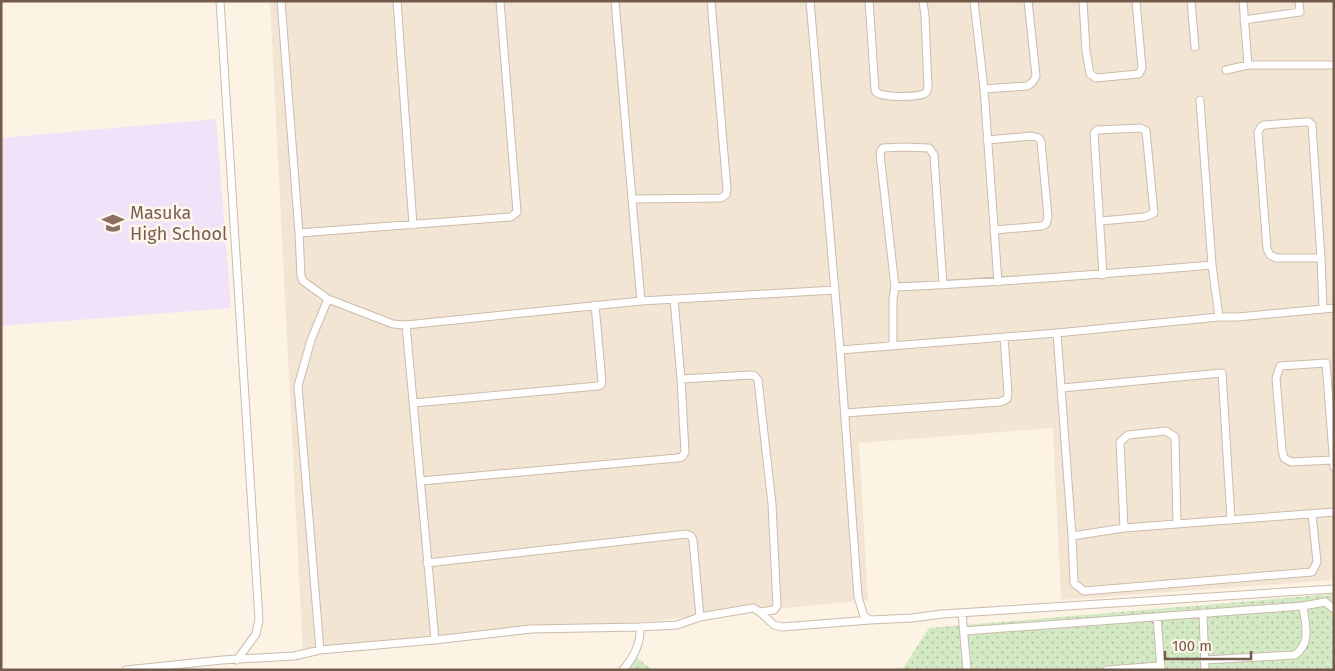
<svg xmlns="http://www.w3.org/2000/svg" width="1335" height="671" viewBox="0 0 1335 671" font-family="'Fira Sans',sans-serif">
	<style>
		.residential { fill: #f3e5d4 }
		.education { fill: #f0e2f8 }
		.grass { fill: url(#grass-dots) }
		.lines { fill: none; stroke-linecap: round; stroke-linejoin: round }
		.street-casing { stroke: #cdbbac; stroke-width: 9 }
		.street { stroke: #fff; stroke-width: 7 }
		.labels { text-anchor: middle; stroke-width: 5; stroke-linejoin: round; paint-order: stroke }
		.education-label { font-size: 18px; fill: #785e54; stroke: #fff7eb; text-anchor: start }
	</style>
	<defs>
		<pattern id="grass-dots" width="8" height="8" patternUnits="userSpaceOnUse" patternTransform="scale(1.25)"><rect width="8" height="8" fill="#d2e9c4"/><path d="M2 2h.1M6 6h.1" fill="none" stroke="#afc0a1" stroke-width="1.8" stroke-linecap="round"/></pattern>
	</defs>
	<rect width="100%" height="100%" fill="#fcf3e5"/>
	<path class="residential" d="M 270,1 L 1334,1 L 1334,580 L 1061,600 L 1053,428 L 859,443 L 868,600 L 303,655 Z"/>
	<path class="education" d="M 216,119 L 231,308 L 1,326 L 1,138 Z"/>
	<path class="grass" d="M 1334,594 L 1334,670 L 902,670 L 929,628 Z
		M 631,653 L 652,670 L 618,670 Z"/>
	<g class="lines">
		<g class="street-casing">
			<path id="street" d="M 220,1 L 259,620 L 256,634 L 237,660
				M 281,1 L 299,233 L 301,276 L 303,281 L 328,299 L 393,324 L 406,325
				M 397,1 L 413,225
				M 615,1 L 632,199
				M 810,1 L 840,350 L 858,597 L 864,616 L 870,620 L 912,618 L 942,614 L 1334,589
				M 869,1 L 875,90 L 876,92 C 883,98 915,97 924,94 C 928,92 927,91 928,87 L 925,16 L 923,1
				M 974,1 L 984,89 L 998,282
				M 1083,1 L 1086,51 L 1090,74 L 1096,78 L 1139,74 L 1142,68 L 1136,1
				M 1191,1 L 1195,47
				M 1243,1 L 1248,65
				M 1244,20 L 1300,12 L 1299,1
				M 1226,70 L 1248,65 L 1334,65
				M 984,89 L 1027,86 C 1032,84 1034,81 1036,76 L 1028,1
				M 1200,100 L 1212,265 L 1219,317
				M 987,140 L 1032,136 L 1039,138 L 1041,142 L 1048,217 L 1046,224 L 1042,226 L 994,230
				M 1101,221 L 1145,217 L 1154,213 L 1146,131 L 1141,128 L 1097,130 L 1094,133 L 1103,275
				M 299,233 L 511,217 L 517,212 L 500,1
				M 1321,258 L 1276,258 L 1270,255 L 1267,249 L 1258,132 L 1261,127 L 1264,125 L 1305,122 L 1309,122 L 1312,125 L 1321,258 L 1323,309
				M 895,287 L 880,154 L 881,150 L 883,148 L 905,147 L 929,148 L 934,155 L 943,285
				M 641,301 L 632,199 L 721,198 L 726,195 L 727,189 L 711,1
				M 1057,333 L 1072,536 L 1074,583 L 1084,591 L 1312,572 L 1317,562 L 1312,514
				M 893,346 L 893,299 L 895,287 C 1001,282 1106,274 1212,265
				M 840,350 L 1057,333 L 1219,317 L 1238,317 L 1334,308
				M 681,379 L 751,375 L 755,376 L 758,380 L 772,504 L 777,606 L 774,610 L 760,612
				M 1062,388 L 1222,373 L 1231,520
				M 414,403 L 598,386 L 601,385 L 602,382 L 595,305
				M 845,413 L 1000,402 L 1007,399 L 1008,393 L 1004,337
				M 1333,460 L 1291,462 L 1284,458 L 1282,450 L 1276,378 L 1280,366 L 1326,363 L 1334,467
				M 421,481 L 677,458 L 682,457 L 685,452 L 681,379 L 674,299
				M 1124,528 L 1120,442 L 1128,435 L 1166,431 L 1175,437 L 1177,524
				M 1072,536 L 1124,528 L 1334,512
				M 1325,602 L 1334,609
				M 962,613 L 967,670
				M 1203,613 L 1205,670
				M 700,617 L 753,608 L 760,612 L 774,625 L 782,627 L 870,620
				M 1157,617 L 1161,669
				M 964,631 L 1303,606 L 1325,602
				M 435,640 L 406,325 L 641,301 L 835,290
				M 320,650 L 298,386 L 311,340 L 328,299
				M 1204,660 L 1295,655 C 1312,642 1305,625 1303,606
				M 126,670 L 222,660 L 294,656 L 320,650 L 435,640 L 531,629 L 640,627 L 677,625 L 700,617 L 693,540 L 691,536 L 686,534 L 427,563
				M 623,670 C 634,657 641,644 640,627
				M 1107,670 L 1160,666"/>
		</g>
		<use href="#street" class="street"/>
	</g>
	<defs>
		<g id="school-bare" transform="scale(1.725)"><path d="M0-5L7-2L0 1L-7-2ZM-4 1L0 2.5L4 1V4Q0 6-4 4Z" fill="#8d6e63" stroke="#fff7eb" stroke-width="2.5" paint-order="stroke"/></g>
	</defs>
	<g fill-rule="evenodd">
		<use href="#school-bare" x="113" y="223"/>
	</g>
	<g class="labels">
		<g class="education-label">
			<text x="130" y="219">Masuka<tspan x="130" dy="21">High School</tspan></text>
		</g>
	</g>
	<rect width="1335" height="671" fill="none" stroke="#745a4b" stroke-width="5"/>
	<path d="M1165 651v8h86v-8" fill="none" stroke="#745a4b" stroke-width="2.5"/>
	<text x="1172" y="651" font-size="15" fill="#745a4b" stroke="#fff7eb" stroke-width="4" paint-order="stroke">100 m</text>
</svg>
